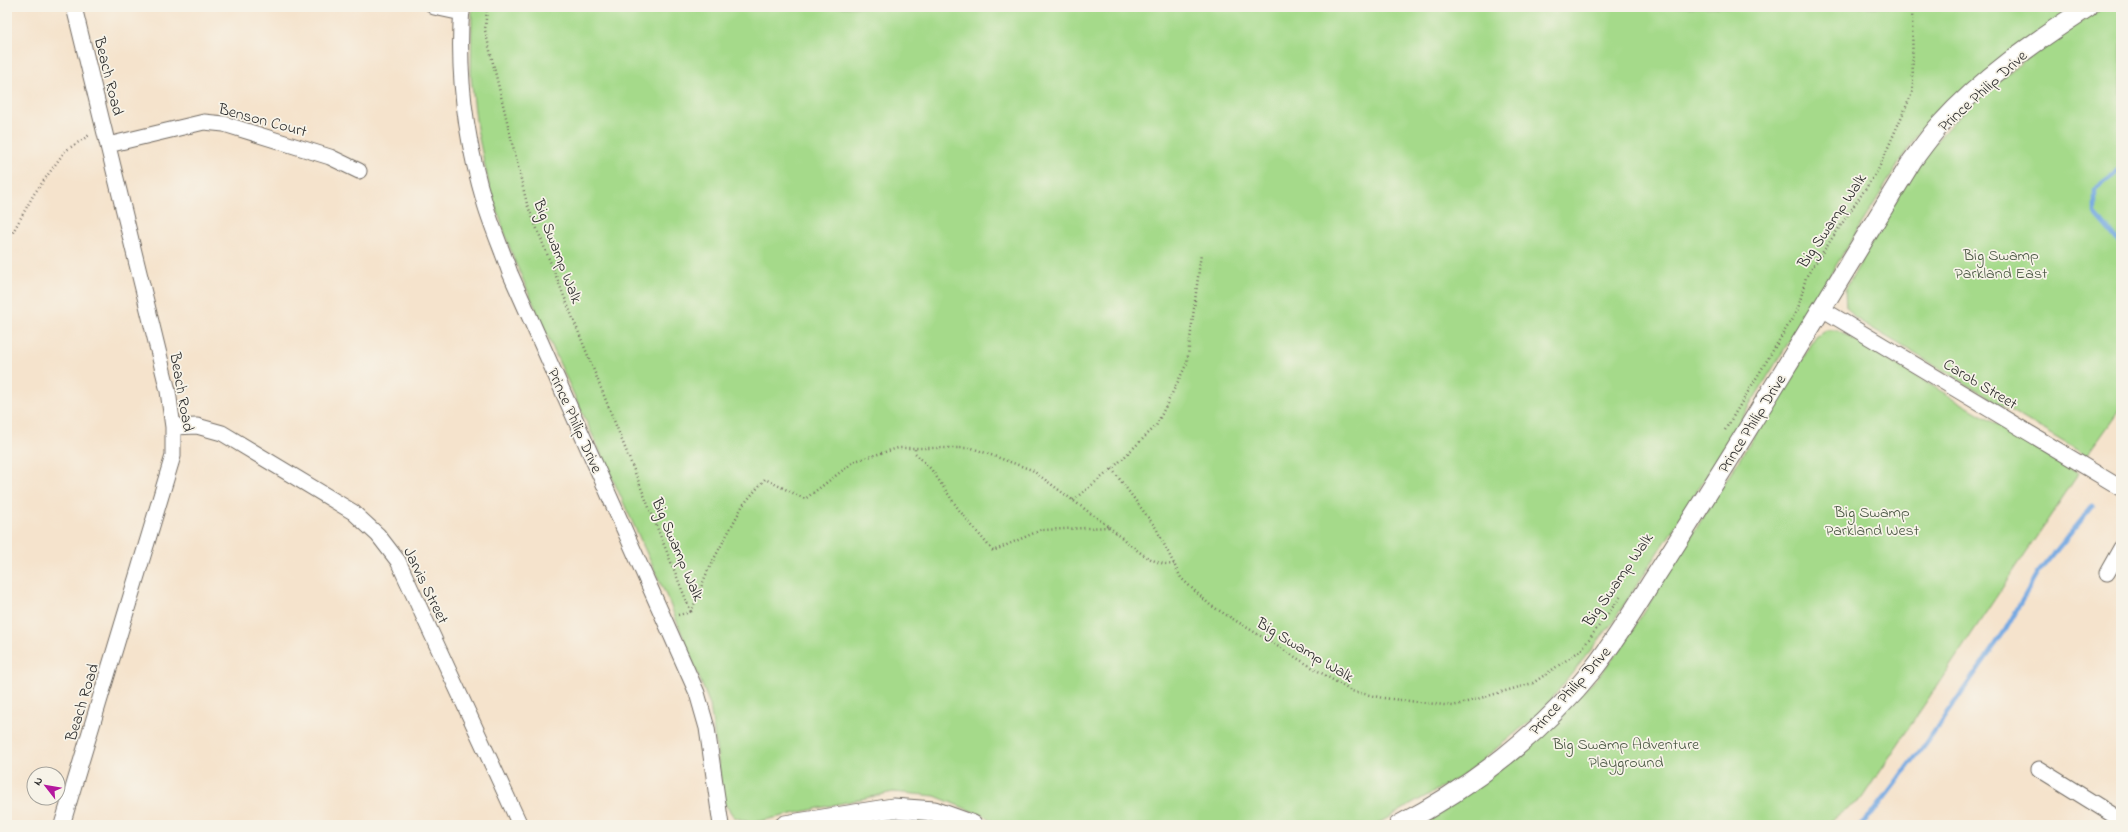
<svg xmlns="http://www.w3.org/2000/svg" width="2128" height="832" viewBox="0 0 2128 832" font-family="'Indie Flower',sans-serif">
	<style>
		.green { fill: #a5da8a; stroke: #68825a }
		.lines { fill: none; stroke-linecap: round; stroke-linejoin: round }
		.stream { stroke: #75a9e2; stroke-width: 4.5 }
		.minor-casing { stroke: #726b63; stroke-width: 17 }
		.tertiary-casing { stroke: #726b63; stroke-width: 21 }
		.path { stroke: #726b63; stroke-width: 2.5; stroke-dasharray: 1 3; stroke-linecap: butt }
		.minor { stroke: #fff; stroke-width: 15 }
		.tertiary { stroke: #fff; stroke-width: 19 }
		.labels { text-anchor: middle; stroke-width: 3.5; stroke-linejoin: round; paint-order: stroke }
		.street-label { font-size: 16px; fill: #2b2b2b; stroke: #f7f3e8 }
		.park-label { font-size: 16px; fill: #4a5743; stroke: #f7f3e8 }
	</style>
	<rect width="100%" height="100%" fill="#f7f3e8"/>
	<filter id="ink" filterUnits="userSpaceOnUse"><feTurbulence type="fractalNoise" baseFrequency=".025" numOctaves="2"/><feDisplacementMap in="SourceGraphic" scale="8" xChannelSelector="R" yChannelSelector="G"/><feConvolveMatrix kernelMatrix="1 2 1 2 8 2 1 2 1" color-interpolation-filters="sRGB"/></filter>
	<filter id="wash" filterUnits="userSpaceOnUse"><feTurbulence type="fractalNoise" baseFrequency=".012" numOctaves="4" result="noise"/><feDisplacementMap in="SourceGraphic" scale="16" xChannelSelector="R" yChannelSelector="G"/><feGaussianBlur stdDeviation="0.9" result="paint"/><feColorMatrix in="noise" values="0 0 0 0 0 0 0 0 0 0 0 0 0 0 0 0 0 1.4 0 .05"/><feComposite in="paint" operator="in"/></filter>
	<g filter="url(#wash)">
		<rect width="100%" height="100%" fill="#f5e3cc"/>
		<path class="green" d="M 472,7 L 2074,7 L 1938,114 L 1917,134 L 1673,530 L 1610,626 L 1541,712 L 1465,774 L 1375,825 L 999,825 L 986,817 L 935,796 L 893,792 L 751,823 L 734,817 L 724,803 L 710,705 L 670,604 L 559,362 L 513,257 L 490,190 L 477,129 L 471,77 Z
			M 2104,7 L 2121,7 L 2121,408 L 2087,456 L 1855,318 L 1846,306 L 1845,290 C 1869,249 1891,205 1918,165 C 1963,100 2038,48 2104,7 Z
			M 1826,330 L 1838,330 L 2079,473 L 1862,798 L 1824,825 L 1425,825 L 1518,756 L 1597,678 L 1620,650 L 1816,337 Z
			M 899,816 L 947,825 L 847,825 Z"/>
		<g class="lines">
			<path class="stream" d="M 2121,165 L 2114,175 L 2095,189 L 2095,214 L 2121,244
				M 1860,825 L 1873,813 L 1929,739 L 2004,632 L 2037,574 L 2093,506"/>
		</g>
	</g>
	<g filter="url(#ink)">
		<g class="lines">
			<g class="minor-casing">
				<path id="minor" d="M 434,7 L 462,13
					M 462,7 C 457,72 466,141 485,204 C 492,227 502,250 510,273 L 697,693 L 707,728 L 721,825
					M 108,145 L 204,122 L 224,124 L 330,157 L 359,171
					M 1822,309 L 2121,488
					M 173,427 L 197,426 L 222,433 L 353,512 L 378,535 L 398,561 L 520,825
					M 2107,573 L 2121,548
					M 2039,769 L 2121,820
					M 62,825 L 173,456 L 173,427 L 168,391 L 74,7"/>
			</g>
			<g class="tertiary-casing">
				<path id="tertiary" d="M 785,825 L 893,808 L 934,811 L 973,825
					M 1399,825 C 1472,787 1542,733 1594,668 C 1615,641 1633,612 1651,583 C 1679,540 1706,496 1733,453 C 1793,356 1852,259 1912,161 C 1921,149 1930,136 1940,125 C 1982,78 2036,41 2088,7"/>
			</g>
			<path class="path" d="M 487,7 L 485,30 L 527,204 L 691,612
				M 2115,7 L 2116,9
				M 7,243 L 34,194 L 65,151 L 91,134
				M 1725,430 L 1798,309 L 1806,277 L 1878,170 L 1913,91 L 1912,7
				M 1112,469 L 1156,528 L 1181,578 L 1210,605 L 1351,691 L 1383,698 L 1453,706 L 1533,683 L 1581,650 L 1621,596
				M 1073,500 L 1112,469 L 1156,426 L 1187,363 L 1201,254
				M 1109,527 C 1127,541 1150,567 1174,564
				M 691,612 L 708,570 L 743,505 L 765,479 L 805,499 L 855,461 L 898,448 L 972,448 L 1032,470 L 1109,527 L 1041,530 L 993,551 L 959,510 L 931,469 L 915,453 L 915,447
				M 678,615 L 691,612"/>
			<use href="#minor" class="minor"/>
			<use href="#tertiary" class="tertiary"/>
		</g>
	</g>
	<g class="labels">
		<g class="street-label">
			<text transform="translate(110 76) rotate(76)" y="6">Beach Road</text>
			<text transform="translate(1982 90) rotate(-42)" y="6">Prince Philip Drive</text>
			<text transform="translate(263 119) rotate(15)" y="6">Benson Court</text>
			<text transform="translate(1831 220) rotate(-56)" y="6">Big Swamp Walk</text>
			<text transform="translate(559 251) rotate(69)" y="6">Big Swamp Walk</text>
			<text transform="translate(1981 383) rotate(31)" y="6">Carob Street</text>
			<text transform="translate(183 392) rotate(80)" y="6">Beach Road</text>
			<text transform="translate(576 420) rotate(66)" y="6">Prince Philip Drive</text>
			<text transform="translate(1751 423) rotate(-58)" y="6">Prince Philip Drive</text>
			<text transform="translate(679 549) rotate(67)" y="6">Big Swamp Walk</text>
			<text transform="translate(1617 579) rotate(-55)" y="6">Big Swamp Walk</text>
			<text transform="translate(427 585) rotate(64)" y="6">Jarvis Street</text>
			<text transform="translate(1306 649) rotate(31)" y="6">Big Swamp Walk</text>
			<text transform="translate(1569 690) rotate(-48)" y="6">Prince Philip Drive</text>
			<text transform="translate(81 702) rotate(-73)" y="6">Beach Road</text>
		</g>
		<g class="park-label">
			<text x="2001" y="260">Big Swamp<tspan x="2001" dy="18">Parkland East</tspan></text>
			<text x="1872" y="517">Big Swamp<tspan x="1872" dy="18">Parkland West</tspan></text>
			<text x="1626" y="749">Big Swamp Adventure<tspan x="1626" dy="18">Playground</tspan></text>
		</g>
	</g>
	<rect width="2128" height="832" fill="none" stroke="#f7f3e8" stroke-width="24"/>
	<g transform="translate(46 786) rotate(301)"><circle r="19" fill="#f7f3e8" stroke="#a5a39c"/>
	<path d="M0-3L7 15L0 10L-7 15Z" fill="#b5179e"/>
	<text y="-6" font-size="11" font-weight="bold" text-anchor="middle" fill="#2b2b2b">N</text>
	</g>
</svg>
